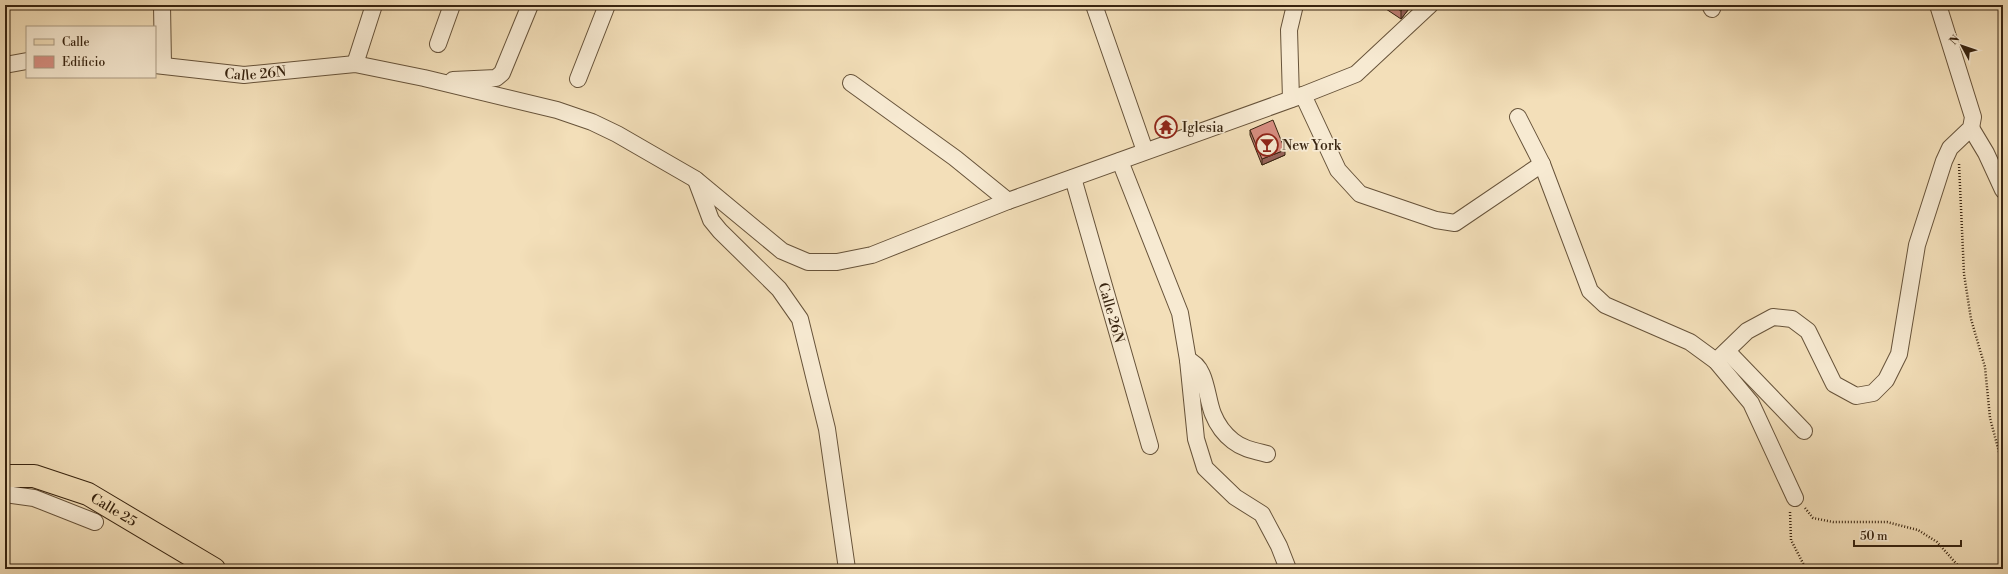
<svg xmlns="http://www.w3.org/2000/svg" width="2008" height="574" viewBox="0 0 2008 574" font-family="'Libre Bodoni',serif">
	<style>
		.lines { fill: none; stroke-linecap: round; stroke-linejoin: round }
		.street-casing { stroke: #67533a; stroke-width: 18 }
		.primary-casing { stroke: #382410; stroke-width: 24 }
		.path { stroke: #382410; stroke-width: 2.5; stroke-dasharray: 1 2; stroke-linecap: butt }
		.street { stroke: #f7ead2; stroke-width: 16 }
		.primary { stroke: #f3dfb9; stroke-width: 22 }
		.wall { fill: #b97a6f; stroke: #382410 }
		.shaded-wall { fill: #96635a; stroke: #382410 }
		.building { fill: #d78e81; stroke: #382410 }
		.labels { text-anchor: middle; stroke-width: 3.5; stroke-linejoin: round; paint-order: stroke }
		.street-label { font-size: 14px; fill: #382410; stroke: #f7ead2 }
		.poi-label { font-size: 14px; fill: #382410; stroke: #f7ead2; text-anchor: start }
	</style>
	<rect width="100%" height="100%" fill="#f3dfb9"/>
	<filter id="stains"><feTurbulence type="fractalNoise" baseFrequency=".005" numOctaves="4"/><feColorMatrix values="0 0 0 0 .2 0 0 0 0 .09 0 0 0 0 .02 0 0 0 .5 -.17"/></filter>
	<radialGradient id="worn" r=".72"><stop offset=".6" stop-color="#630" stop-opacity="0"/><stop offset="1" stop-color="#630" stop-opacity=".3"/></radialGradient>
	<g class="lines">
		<g class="street-casing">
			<g id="street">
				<path d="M 162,5 L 163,65"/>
				<path d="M 1094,5 L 1145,151"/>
				<path d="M 1710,5 L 1712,9"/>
				<path d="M 438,44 L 452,5"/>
				<path d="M 355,64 L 374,5"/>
				<path d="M 5,65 L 27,61"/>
				<path id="s1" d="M 155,65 L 244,75 L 355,64 L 424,78 L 557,110 L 592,122 L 617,134 L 695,179 L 782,251 L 808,262 L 837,262 L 872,255 L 1008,201 L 1303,95 L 1356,74 L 1430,5"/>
				<path d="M 578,79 L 607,5"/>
				<path d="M 453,80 L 496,78 L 502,73 L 530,5"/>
				<path d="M 851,83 L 955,158 L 1008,201"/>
				<path d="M 1303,95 L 1338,170 L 1360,194 L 1436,220 L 1455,223 L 1542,164"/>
				<path d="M 1291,99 L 1289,30 L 1295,5"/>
				<path d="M 1518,117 L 1542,164 L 1590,291 L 1605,305 L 1690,342 L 1716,361 L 1751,403 L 1795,498"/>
				<path d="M 1971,128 L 1986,153 L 2003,190"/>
				<path d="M 1120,161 L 1180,313 L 1188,360 L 1196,439 L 1205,468 L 1235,497 L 1262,514 L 1279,546 L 1288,569"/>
				<path id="s2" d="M 1073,178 L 1150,446"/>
				<path d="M 696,180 L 711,220 L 720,231 L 779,289 L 800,319 L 827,429 L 847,569"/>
				<path d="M 1727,351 L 1804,431"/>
				<path d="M 1188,360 C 1207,367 1206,397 1213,414 C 1217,424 1224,434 1233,441 C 1243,449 1255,451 1267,454"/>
				<path d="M 1716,361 L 1747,331 L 1773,317 L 1792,319 L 1808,331 L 1834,384 L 1856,396 L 1873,393 L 1886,380 L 1899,354 L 1917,245 L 1944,161 L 1950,148 L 1971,128 L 1973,117 L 1938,5"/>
				<path d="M 5,494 L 34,498 L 95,522"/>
			</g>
		</g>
		<g class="primary-casing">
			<g id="primary">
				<path id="s3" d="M 5,476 L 34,476 L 88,494 L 214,569"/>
			</g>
		</g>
		<path class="path" d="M 1959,164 L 1964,274 L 1971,319 L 1985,367 L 1990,418 L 2003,467
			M 1805,508 L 1813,518 L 1833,522 L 1887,522 L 1918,530 L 1937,542 L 1961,569
			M 1790,512 L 1791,540 L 1806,569"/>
		<use href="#street" class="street"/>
		<use href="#primary" class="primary"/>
	</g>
	<path class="wall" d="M 1380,5 L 1412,5 L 1401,19 Z
		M 1250,130 L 1285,155 L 1262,165 L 1250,135 Z"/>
	<path class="shaded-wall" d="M 1406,5 L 1412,5 L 1401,19 L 1401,11 Z
		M 1285,150 L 1285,155 L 1262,165 L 1262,159 Z"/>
	<path class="building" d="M 1391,5 L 1406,5 L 1401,11 Z
		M 1273,120 L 1285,150 L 1262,159 L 1250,130 Z"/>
	<defs>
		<g id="temple-ring" transform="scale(1.15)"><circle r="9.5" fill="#f7ead2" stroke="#8f2418" stroke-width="1.5"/><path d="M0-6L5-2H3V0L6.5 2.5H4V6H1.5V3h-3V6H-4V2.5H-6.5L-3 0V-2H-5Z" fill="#8f2418"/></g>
		<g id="bar-ring" transform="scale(1.15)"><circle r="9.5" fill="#f7ead2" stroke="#8f2418" stroke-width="1.5"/><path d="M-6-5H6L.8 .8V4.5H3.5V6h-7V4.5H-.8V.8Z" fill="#8f2418"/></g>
	</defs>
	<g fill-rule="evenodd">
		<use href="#temple-ring" x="1166" y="127"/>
		<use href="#bar-ring" x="1267" y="145"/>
	</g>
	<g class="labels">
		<g class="street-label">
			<text dy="5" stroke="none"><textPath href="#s1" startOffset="101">Calle 26N</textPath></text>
			<text dy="5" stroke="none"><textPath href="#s2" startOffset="140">Calle 26N</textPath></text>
			<text dy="5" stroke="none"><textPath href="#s3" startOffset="116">Calle 25</textPath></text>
		</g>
		<g class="poi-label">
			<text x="1182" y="132">Iglesia</text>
			<text x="1282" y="150">New York</text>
		</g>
	</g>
	<rect width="2008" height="574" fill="none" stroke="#f3dfb9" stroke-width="20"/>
	<rect x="6" y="6" width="1996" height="562" fill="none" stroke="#382410" stroke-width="2"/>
	<rect x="10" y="10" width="1988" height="554" fill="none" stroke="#382410"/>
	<rect x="26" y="26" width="130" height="52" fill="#f7ead2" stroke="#ab9b84"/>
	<rect x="34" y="39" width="20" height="6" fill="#f3dfb9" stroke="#ab9b84"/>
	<text x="62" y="46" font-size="12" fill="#382410">Calle</text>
	<rect x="34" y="56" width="20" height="12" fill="#d78e81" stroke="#ab9b84"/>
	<text x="62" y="66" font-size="12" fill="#382410">Edificio</text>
	<g transform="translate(1962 46) rotate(310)" stroke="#f7ead2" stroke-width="3" paint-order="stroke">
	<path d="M0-3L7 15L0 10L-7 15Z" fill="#382410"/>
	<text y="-6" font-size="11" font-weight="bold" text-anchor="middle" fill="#382410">N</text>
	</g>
	<path d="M1854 540v6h107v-6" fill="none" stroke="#382410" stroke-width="2"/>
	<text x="1860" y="540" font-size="12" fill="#382410" stroke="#f7ead2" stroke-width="3" paint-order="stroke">50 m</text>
	<rect width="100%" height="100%" filter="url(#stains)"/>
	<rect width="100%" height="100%" fill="url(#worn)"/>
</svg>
